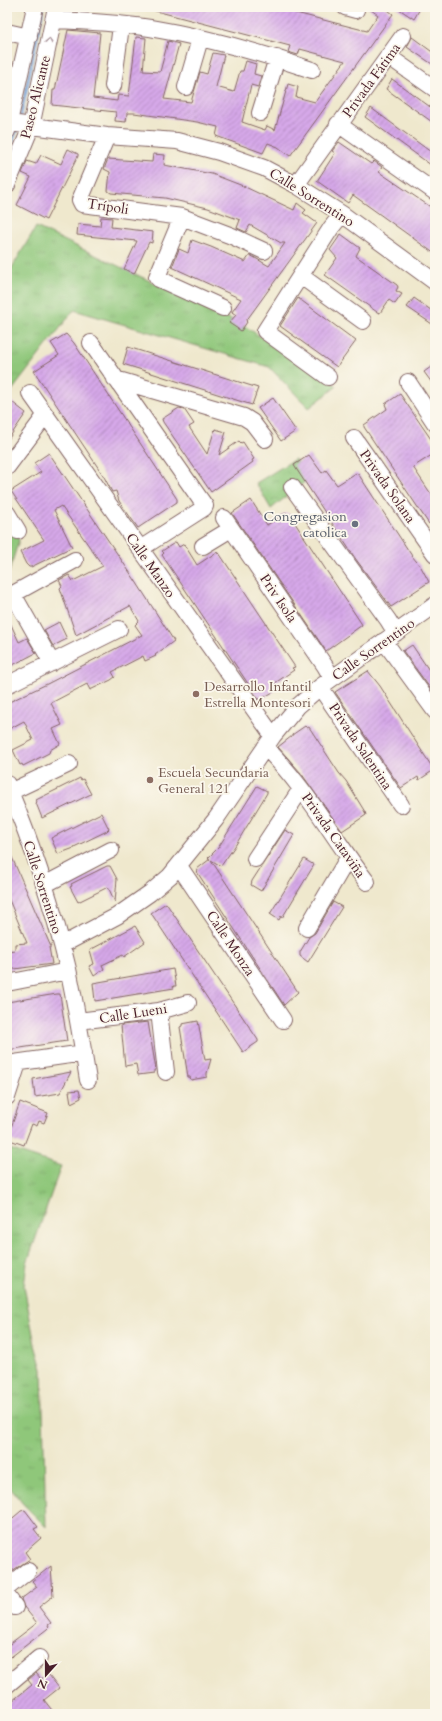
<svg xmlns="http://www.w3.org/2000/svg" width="442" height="1721" viewBox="0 0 442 1721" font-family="Cardo,serif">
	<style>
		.grass { fill: url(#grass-tufts); stroke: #6c7352 }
		.park { fill: url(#park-crowns); stroke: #6c7352 }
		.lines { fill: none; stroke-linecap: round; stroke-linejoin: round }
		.stream { stroke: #6d9cd6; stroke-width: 3.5 }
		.building { fill: url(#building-hatch) }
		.minor-casing { stroke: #846564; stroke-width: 18 }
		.minor { stroke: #fff; stroke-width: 16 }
		.oneway { stroke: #ae9aa0 }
		.worship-dot { fill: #6b7280; stroke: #fbf7ec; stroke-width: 1.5 }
		.education-dot { fill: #8d6e63; stroke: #fbf7ec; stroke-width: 1.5 }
		.labels { text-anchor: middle; stroke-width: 3.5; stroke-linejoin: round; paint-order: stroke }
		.street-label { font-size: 14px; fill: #4a1f2b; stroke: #fbf7ec }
		.worship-label { font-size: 14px; fill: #5b616d; stroke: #fbf7ec; text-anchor: end }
		.education-label { font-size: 14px; fill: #785e54; stroke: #fbf7ec; text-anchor: start }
	</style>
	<defs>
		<pattern id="grass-tufts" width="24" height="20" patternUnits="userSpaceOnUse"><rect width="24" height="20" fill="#8fc77a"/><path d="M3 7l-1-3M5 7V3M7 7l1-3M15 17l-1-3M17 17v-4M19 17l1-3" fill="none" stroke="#7daa6a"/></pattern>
		<pattern id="park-crowns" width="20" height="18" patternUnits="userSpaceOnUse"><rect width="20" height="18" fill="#8fc77a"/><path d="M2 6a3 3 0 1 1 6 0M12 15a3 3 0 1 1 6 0" fill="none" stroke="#7daa6a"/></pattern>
		<pattern id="building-hatch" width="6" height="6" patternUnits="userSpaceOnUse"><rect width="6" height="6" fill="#d6a8e9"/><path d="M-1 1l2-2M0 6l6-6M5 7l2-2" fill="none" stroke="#b088bd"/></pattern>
	</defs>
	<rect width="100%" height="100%" fill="#fbf7ec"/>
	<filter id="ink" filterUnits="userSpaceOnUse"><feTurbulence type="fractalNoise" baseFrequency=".025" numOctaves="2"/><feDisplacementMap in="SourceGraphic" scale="8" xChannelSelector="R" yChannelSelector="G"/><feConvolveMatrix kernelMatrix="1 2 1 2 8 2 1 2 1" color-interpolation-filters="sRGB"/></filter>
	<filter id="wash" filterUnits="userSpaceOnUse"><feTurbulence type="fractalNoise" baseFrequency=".012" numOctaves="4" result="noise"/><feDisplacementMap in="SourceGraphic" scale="16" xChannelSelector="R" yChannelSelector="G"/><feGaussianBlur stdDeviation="0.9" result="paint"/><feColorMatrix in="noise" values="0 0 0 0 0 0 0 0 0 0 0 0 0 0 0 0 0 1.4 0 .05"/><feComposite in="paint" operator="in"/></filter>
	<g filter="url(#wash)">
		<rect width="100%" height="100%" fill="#efe8cd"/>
		<path class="grass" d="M 36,227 L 243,325 L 337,386 L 309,408 L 269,367 L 74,310 L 7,397 L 7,276 Z
			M 7,518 L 19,540 L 7,578 Z
			M 7,1148 L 61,1166 L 27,1263 L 24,1286 L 35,1345 L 42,1369 L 46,1527 L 24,1505 L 7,1484 Z"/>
		<path class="park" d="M 295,459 L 307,480 L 271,509 L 256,483 Z"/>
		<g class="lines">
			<path class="stream" d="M 20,119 L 43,7
				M 7,160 L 17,127"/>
		</g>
		<g id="blocks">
			<path class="building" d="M 152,7 L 271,7 L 282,10 L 283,7 L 293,7 L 292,12 L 367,31 L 378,15 L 367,7 L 384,7 L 393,14 L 290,156 L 278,147 L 268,143 L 263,153 L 216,136 L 218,127 L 197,122 L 134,113 L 127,113 L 126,122 L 115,121 L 116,112 L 52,105 L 53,90 L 55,90 L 68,30 L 100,33 L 93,98 L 117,101 L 118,95 L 129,96 L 136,37 L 146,38 L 143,71 L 160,72 L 168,41 L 179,44 L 164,99 L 191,102 L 200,72 L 207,74 L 213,53 L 224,55 L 216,87 L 234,92 L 240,71 L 243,71 L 246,61 L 256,64 L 254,74 L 261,76 L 258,87 L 251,85 L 242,122 L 265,130 L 267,126 L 275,130 L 288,84 L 298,87 L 296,97 L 315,102 L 345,61 L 300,49 L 298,55 L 288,52 L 290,46 L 152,10 Z
				M 396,7 L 421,7 L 414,19 Z
				M 412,37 L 435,54 L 435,66 L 407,47 Z
				M 392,79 L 433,109 L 435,111 L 435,124 L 386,89 Z
				M 371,108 L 435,155 L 435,168 L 365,117 Z
				M 339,142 L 371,164 L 374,161 L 382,167 L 379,172 L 435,210 L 435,254 L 353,195 L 348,203 L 317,181 L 335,153 L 332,151 Z
				M 68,149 L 78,154 L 78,156 L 46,220 L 17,205 L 31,177 L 22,173 L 27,161 L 36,164 L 41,155 L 61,164 Z
				M 153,154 L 165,155 L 164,165 L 212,174 L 243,186 L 294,210 L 297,203 L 306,210 L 303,213 L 317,223 L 246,321 L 247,322 L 241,331 L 229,323 L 236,315 L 232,312 L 241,299 L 172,267 L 179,249 L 188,253 L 192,240 L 211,247 L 245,262 L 250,255 L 269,266 L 285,243 L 281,243 L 250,225 L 246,232 L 237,228 L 240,220 L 208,208 L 165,198 L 111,193 L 108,191 L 110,172 L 104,169 L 108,159 L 152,162 Z
				M 101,217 L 112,218 L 111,227 L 153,232 L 152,243 L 149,242 L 134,274 L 124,269 L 137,241 L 77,235 L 78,224 L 100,226 Z
				M 341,234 L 360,248 L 356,256 L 397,285 L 398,287 L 396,291 L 402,294 L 395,304 L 389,300 L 380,313 L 377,312 L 325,275 L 337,258 L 330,250 Z
				M 298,298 L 356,341 L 337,367 L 280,326 Z
				M 414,298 L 435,313 L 435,326 L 407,307 Z
				M 66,334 L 74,343 L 177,499 L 177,502 L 138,528 L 119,501 L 116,491 L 112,492 L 103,475 L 34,371 L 59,355 L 51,343 Z
				M 128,347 L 258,388 L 252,405 L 123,364 Z
				M 435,364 L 435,387 L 424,372 Z
				M 400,394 L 435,445 L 435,453 L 413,467 L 435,500 L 435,520 L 429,524 L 364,427 L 364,425 L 387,409 L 385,404 Z
				M 273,398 L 296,431 L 281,441 L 258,408 Z
				M 12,402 L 26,413 L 7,441 L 7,409 Z
				M 179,408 L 184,409 L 194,424 L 189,427 L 207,454 L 215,429 L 226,432 L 219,455 L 239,441 L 241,443 L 243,442 L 254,459 L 252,460 L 253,462 L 211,492 L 163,422 L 162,419 Z
				M 49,453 L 137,583 L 174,641 L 155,655 L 156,656 L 145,661 L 143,656 L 112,672 L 115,677 L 111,680 L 90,690 L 87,684 L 51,703 L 62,725 L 53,729 L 60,744 L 50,750 L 49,753 L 23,766 L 22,764 L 20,765 L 13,750 L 33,740 L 24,721 L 7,730 L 7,703 L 49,683 L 142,635 L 135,625 L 139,621 L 130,606 L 76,635 L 60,588 L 62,586 L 59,580 L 69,575 L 73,581 L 103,566 L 61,506 L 54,510 L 72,547 L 31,567 L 29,567 L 26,564 L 20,552 L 44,540 L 11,491 L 41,472 L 34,463 Z
				M 309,455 L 322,473 L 326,470 L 337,485 L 356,473 L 359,475 L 412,556 L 421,567 L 429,582 L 391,607 L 355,558 L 295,467 L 294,465 Z
				M 251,500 L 267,525 L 286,513 L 289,514 L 361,623 L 362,625 L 326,651 L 232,513 Z
				M 176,542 L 179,547 L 184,544 L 197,565 L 217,552 L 218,554 L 219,553 L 295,667 L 292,668 L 294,670 L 275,683 L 275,691 L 259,700 L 162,555 L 164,553 L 162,551 Z
				M 7,616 L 19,642 L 27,638 L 36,653 L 7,668 Z
				M 59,622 L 67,639 L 53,646 L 44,630 Z
				M 412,645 L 435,679 L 435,695 L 403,651 Z
				M 368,671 L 380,686 L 434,770 L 419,780 L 418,777 L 401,788 L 335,692 Z
				M 305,726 L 307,728 L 309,727 L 339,773 L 346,781 L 365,812 L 366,815 L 342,831 L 301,773 L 278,747 L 292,736 L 292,735 Z
				M 80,778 L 81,780 L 83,779 L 91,794 L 42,818 L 36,803 L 37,802 L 36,800 Z
				M 257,786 L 267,791 L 267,793 L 235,846 L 221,866 L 211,860 L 298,992 L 284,1005 L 197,872 L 198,871 L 197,869 L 210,859 L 208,858 L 218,848 Z
				M 101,813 L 109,829 L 107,831 L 74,847 L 74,848 L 58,854 L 51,838 Z
				M 285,830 L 294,835 L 261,891 L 251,885 L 252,881 Z
				M 7,846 L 51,947 L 49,947 L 52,964 L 7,970 L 7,951 L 15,950 L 15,944 L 27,943 L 7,895 Z
				M 304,859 L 314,865 L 282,918 L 281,916 L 279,920 L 270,914 Z
				M 107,866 L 110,866 L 117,879 L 115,902 L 108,887 L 78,902 L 70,887 L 72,886 L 71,884 Z
				M 333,902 L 342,907 L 308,962 L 300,956 L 300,952 L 309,937 L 315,933 Z
				M 166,903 L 258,1040 L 258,1042 L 243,1052 L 151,913 Z
				M 135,926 L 145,942 L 124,957 L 123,955 L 102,965 L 104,969 L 94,976 L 89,966 L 94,964 L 90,950 Z
				M 173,969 L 176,986 L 173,986 L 174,988 L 95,1001 L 93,983 Z
				M 57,994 L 60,994 L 67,1041 L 7,1050 L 7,1002 Z
				M 198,1021 L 205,1060 L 211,1059 L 207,1073 L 207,1077 L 191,1080 L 190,1077 L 188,1077 L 180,1027 L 182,1026 L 182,1024 Z
				M 148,1022 L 156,1070 L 154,1070 L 154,1073 L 138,1075 L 136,1064 L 125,1066 L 121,1025 Z
				M 71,1072 L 60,1093 L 35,1097 L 33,1079 Z
				M 79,1090 L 81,1098 L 71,1103 L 69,1091 Z
				M 20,1102 L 48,1113 L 44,1123 L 39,1121 L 37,1126 L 32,1124 L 24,1145 L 7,1139 Z
				M 25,1510 L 38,1527 L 34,1529 L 41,1538 L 25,1552 L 30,1559 L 12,1571 L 7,1565 L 7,1523 L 21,1511 Z
				M 51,1566 L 53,1596 L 39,1607 L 51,1623 L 48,1625 L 49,1627 L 47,1629 L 7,1660 L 7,1646 L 37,1623 L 24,1607 L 21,1599 L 37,1587 L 32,1581 Z
				M 36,1673 L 41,1679 L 49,1675 L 59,1688 L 44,1700 L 55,1714 L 7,1714 L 7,1705 L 32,1685 L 28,1680 Z"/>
		</g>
	</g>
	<g filter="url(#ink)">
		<use href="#blocks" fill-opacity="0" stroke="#846564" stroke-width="1"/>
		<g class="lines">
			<g class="minor-casing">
				<path id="minor" d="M 345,7 L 356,10
					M 53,20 C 85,21 118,23 150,28 C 204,37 259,52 312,70
					M 7,32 L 29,37
					M 388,56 L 435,89
					M 113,86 L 121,26
					M 186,87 L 200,39
					M 260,113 L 277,58
					M 10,123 L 107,136 L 177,141 L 219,152 L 264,168 L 296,185 L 342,214 L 435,282
					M 338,124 L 435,192
					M 7,131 L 35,7
					M 107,136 L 80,200 L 82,204 L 182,217 L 232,236 L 264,251
					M 7,185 L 31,127 L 56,7
					M 296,185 L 403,36
					M 182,217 L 157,277 L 159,279 L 223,308
					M 301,276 L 363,321
					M 91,343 L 205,506 L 204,508 L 140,549
					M 328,377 L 265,331 L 331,228 L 342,214
					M 115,379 L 244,417 L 252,422 L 265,439
					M 408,382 L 435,423
					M 30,393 L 273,736
					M 354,438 L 435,554
					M 7,467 L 45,416
					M 292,487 L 388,620 L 396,633
					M 7,513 L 18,531
					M 224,518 L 325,666 L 332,678
					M 203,546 L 231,529
					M 384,641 L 435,711
					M 52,663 L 14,596 L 15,593 L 75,560
					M 7,685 L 119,629
					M 320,687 L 401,805
					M 265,747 C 305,786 333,838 367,882
					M 7,784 C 32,844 53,906 68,969 C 76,1006 82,1043 88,1080
					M 10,792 L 69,764
					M 255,859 L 301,789
					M 179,866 L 283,1020
					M 44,885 L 111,850
					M 307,928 L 348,858
					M 62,945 L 117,916 L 150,893 L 170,876 L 216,819 L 273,736 L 298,706 L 320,687 L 435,605
					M 7,983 L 68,971
					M 159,1011 L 166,1072
					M 78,1021 L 159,1011 L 188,1003
					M 7,1064 L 84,1053
					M 7,1097 L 18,1063
					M 7,1588 L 28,1571
					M 7,1596 L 15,1607
					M 7,1685 L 39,1658"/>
			</g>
			<use href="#minor" class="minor"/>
		</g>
		<defs><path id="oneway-chevron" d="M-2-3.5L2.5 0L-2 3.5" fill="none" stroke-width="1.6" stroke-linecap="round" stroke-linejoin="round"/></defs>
		<use class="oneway" href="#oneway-chevron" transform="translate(49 41) rotate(-78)"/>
	</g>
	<circle class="worship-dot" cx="355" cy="524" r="4"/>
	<g class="education-dot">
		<circle cx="196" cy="694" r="4"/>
		<circle cx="150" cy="780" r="4"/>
	</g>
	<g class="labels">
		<g class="street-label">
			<text transform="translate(371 80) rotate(-54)" y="5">Privada Fátima</text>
			<text transform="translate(35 97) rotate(-76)" y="5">Paseo Alicante</text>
			<text transform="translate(312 197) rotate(32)" y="5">Calle Sorrentino</text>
			<text transform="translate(108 206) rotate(9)" y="5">Trípoli</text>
			<text transform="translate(388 486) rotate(55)" y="5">Privada Solana</text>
			<text transform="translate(151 565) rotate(55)" y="5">Calle Manzo</text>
			<text transform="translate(279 598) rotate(56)" y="5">Priv Isola</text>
			<text transform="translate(373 649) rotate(-35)" y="5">Calle Sorrentino</text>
			<text transform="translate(361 746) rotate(56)" y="5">Privada Salentina</text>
			<text transform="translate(334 835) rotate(55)" y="5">Privada Cataviña</text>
			<text transform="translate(43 887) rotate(72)" y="5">Calle Sorrentino</text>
			<text transform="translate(231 943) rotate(56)" y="5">Calle Monza</text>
			<text transform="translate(133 1013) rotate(-9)" y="5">Calle Lueni</text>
		</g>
		<g class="worship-label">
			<text x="347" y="521">Congregasion<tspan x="347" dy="16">catolica</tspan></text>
		</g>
		<g class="education-label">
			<text x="204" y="691">Desarrollo Infantil<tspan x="204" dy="16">Estrella Montesori</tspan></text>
			<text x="158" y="777">Escuela Secundaria<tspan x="158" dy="16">General 121</tspan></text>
		</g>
	</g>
	<rect width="442" height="1721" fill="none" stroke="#fbf7ec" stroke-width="24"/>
	<g transform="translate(46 1675) rotate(201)" stroke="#fbf7ec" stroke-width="3" paint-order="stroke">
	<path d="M0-3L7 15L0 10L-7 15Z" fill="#4a1f2b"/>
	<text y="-6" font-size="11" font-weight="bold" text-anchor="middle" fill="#4a1f2b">N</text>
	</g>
</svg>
